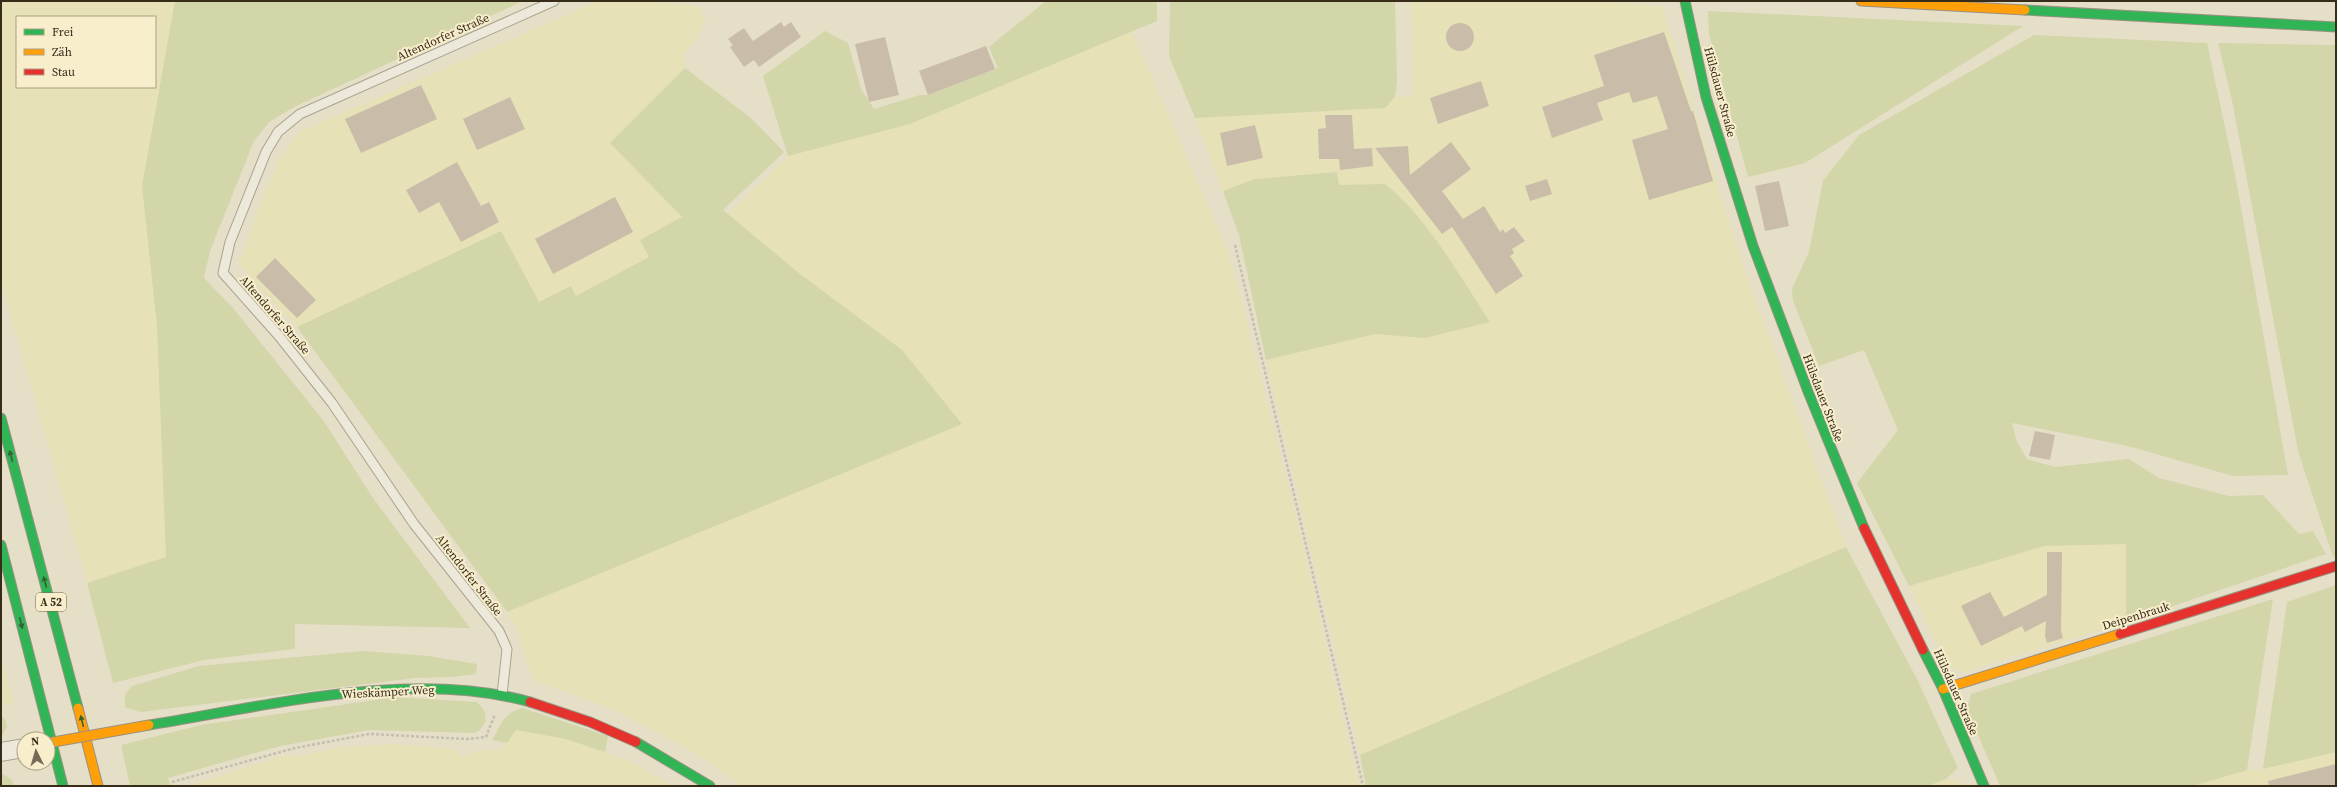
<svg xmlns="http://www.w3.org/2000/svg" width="2337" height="787" viewBox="0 0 2337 787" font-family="'Source Serif 4',serif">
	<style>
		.farmland { fill: #e6e1b7; fill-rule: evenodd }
		.green { fill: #d2d6a9 }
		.building { fill: #c9bca9 }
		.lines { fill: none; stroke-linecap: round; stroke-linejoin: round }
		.lane-casing { stroke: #a9a292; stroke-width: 11 }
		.street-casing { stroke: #a9a292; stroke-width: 20 }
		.fast-casing { stroke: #999282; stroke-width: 11 }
		.slow-casing { stroke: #999282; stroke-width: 11 }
		.jam-casing { stroke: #999282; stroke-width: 11 }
		.path { stroke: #c4bfb1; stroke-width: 2.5; stroke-dasharray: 3 2; stroke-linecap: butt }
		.lane { stroke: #ece8da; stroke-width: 9 }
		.street { stroke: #ece8da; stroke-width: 18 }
		.fast { stroke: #30b455; stroke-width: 9 }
		.slow { stroke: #ff9f0a; stroke-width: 9 }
		.jam { stroke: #e5322d; stroke-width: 9 }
		.slow-bridge-casing { stroke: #999282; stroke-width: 11; stroke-linecap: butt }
		.slow-bridge { stroke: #ff9f0a; stroke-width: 9 }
		.oneway { fill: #346232 }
		.labels { text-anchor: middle; stroke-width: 4; stroke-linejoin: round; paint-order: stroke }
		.shield { fill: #f8eecc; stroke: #71664f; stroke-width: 1 }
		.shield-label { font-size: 11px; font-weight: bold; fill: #372b1a }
		.street-label { font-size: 12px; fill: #372b1a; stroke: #f8eecc }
	</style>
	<rect width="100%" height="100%" fill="#e5dfc8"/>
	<path class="farmland" d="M 1,1 L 175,1 L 142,186 L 157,326 L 166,557 L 87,583 L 1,282 ZM 17,17 L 155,17 L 155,87 L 17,87 Z
		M 598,1 L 649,1 L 700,7 L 705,18 L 697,38 L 684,54 L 685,68 L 610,143 L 682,217 L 641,240 L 650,257 L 576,296 L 571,286 L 539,302 L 501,231 L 297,327 L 239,265 L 263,195 L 281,156 L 301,131 Z
		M 1411,1 L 1591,1 L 1662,6 L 1739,254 L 1846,547 L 1360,755 L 1266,360 L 1375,334 L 1425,338 L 1490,322 L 1427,228 L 1395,192 L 1385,184 L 1339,185 L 1337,172 L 1255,179 L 1223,191 L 1195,118 L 1385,108 L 1395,97 L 1413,96 Z
		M 1132,32 L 1229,253 L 1297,520 L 1359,786 L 742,786 L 696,754 L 615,710 L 535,681 L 525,659 L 517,628 L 507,612 L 962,424 L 902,350 L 800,274 L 728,214 L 788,156 L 910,124 Z
		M 2127,544 L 2126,622 L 1961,673 L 1947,665 L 1909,586 L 2044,546 Z
		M 1,658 L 14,703 L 1,706 Z
		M 515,730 L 566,739 L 632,762 L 674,786 L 188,786 L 289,754 L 290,757 L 343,747 L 397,744 L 458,750 L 462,758 L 477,751 L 503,749 Z
		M 2336,752 L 2336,786 L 2193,786 L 2247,770 L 2263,769 Z
		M 1946,779 L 1959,780 L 1961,786 L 1928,786 Z"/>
	<path class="green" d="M 175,1 L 523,1 L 294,107 L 269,122 L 254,141 L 210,251 L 204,278 L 233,308 L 323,420 L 373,498 L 470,628 L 295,624 L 295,649 L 204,660 L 113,683 L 87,583 L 166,557 L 157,326 L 142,186 Z
		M 1046,1 L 1157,1 L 1157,21 L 910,124 L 788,156 L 763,76 L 825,31 L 848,43 L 861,89 L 874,109 L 920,95 L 928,95 L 998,68 L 989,47 Z
		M 1170,1 L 1395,1 L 1397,81 L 1395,97 L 1385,108 L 1195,118 L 1169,56 Z
		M 1708,11 L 2023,26 L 1805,163 L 1748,177 L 1709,34 Z
		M 2034,35 L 2207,43 L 2235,174 L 2288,475 L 2233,476 L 2128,446 L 2012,423 L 2017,442 L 2027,459 L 2055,467 L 2129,459 L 2159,478 L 2229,496 L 2263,495 L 2299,534 L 2313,531 L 2326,554 L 2126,622 L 2126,544 L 2044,546 L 1909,586 L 1857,483 L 1898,430 L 1864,350 L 1819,366 L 1793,301 L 1792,289 L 1809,252 L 1823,181 L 1859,135 Z
		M 2218,43 L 2336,45 L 2336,555 L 2333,557 L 2298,451 L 2232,100 Z
		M 685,68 L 751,118 L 784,152 L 723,210 L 800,274 L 902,350 L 962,424 L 507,612 L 297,327 L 501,231 L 539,302 L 571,286 L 576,296 L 649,257 L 640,240 L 682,217 L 610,143 Z
		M 1337,172 L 1339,185 L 1385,184 C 1428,218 1460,277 1490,322 L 1425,338 L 1375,334 L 1266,360 L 1239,235 L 1223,191 L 1255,179 Z
		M 1846,547 L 1917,679 L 1958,768 L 1946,779 L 1928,786 L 1366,786 L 1360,755 Z
		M 2336,585 L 2336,752 L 2263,769 L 2287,602 Z
		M 2273,599 L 2247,770 L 2193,786 L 2000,786 L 1967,709 L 1971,694 Z
		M 363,651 L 429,656 L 477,664 L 476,674 L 451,677 L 415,678 L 141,712 L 125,707 L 125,695 L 132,686 L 199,666 Z
		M 396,697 L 476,702 C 489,711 489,725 475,733 L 369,730 L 280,746 L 168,778 L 170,786 L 130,786 L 121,745 L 201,725 Z
		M 522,708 L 608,736 L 605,752 L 566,739 L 516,730 L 507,743 L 492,740 C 503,723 500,716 522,708 Z
		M 1,716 L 5,719 L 7,727 L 1,738 Z
		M 1,773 L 12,780 L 14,786 L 1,786 Z"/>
	<path class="building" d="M 781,22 L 784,27 L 791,22 L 801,37 L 759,67 L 754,60 L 744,67 L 730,47 L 733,45 L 728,39 L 744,28 L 753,41 Z
		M1446 37a14 14 0 1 1 28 0a14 14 0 1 1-28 0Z
		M 1664,32 L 1691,111 L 1693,111 L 1713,181 L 1649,200 L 1632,140 L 1668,129 L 1657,96 L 1633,103 L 1629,92 L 1597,103 L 1603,120 L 1552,138 L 1542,107 L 1604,86 L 1594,55 Z
		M 885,37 L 899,95 L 869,102 L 855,44 Z
		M 986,46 L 995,69 L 928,95 L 919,71 Z
		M 1481,81 L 1489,106 L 1438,124 L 1430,98 Z
		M 421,85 L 437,119 L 361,153 L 345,119 Z
		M 510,97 L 525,129 L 477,150 L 463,119 Z
		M 1325,115 L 1352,115 L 1354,149 L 1372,148 L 1373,166 L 1340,170 L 1339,159 L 1319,159 L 1318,129 L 1326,128 Z
		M 1255,125 L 1263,158 L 1227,166 L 1220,133 Z
		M 1451,142 L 1471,169 L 1442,191 L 1463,219 L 1484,206 L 1500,232 L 1503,229 L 1505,233 L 1514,227 L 1525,241 L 1512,249 L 1514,253 L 1510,256 L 1523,276 L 1496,294 L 1452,227 L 1442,234 L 1375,148 L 1408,146 L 1410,175 Z
		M 457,162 L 481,206 L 489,202 L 499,222 L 461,242 L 439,202 L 419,213 L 406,190 Z
		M 1547,179 L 1552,194 L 1530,201 L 1525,186 Z
		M 1779,181 L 1789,226 L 1765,231 L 1755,186 Z
		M 615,197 L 633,232 L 553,274 L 535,239 Z
		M 275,258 L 316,300 L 297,318 L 256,277 Z
		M 2035,431 L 2055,435 L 2050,460 L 2029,456 Z
		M 2047,552 L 2062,552 L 2061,631 L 2063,638 L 2047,643 L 2045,636 L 2046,621 L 2025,632 L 2022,626 L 1981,646 L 1961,606 L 1990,592 L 2004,617 L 2047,595 Z
		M 2336,764 L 2336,786 L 2269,786 L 2268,781 Z"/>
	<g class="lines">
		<g class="lane-casing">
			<path id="lane" d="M 502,695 L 507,649 L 499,631 L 414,524 L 332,403 L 279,336 L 223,273 L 230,242 L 266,152 L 278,132 L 300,114 L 554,1"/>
		</g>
		<g class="street-casing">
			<path id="street" d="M 1,752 L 24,748"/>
		</g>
		<g class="fast-casing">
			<path id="fast" d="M 1685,1 L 1706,97 L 1753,246 L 1809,394 L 1864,528
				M 2025,10 L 2336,27
				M 1,418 L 78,708
				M 1,545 L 63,786
				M 1923,650 L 1943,689 L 1984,786
				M 149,725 C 267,706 412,669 530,702
				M 636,742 L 710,786"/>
		</g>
		<g class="slow-casing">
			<path id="slow" d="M 1861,1 L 2025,10
				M 1943,689 L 2120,634
				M 78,708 L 98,786"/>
		</g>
		<g class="jam-casing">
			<path id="jam" d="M 1864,528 L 1923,650
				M 2120,634 L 2336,566
				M 530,702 L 590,722 L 636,742"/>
		</g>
		<path class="path" d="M 1235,245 L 1363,786
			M 172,782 L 295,748 L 369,734 L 468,739 L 486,737 L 495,714"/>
		<use href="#lane" class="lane"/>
		<use href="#street" class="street"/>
		<use href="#fast" class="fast"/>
		<use href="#slow" class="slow"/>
		<use href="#jam" class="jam"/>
		<g class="slow-bridge-casing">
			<path id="slow-bridge" d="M 48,743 L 149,725"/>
		</g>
		<use href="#slow-bridge" class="slow-bridge"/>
	</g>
	<defs><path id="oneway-solid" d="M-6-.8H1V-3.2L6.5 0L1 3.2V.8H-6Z"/></defs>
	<g class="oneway">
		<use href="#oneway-solid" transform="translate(11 456) rotate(-105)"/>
		<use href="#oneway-solid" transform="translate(45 582) rotate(-105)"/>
		<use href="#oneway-solid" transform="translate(21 623) rotate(76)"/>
		<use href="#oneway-solid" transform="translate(82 721) rotate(-104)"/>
	</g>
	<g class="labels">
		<rect class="shield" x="36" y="593" width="30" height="18" rx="3"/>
		<g class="shield-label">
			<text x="51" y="606">A 52</text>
		</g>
		<g class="street-label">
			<text transform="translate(443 37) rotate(-24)" y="4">Altendorfer Straße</text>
			<text transform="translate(1720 92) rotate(75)" y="4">Hülsdauer Straße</text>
			<text transform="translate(275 315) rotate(49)" y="4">Altendorfer Straße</text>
			<text transform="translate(1823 398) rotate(69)" y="4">Hülsdauer Straße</text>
			<text transform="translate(469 575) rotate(52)" y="4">Altendorfer Straße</text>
			<text transform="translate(2136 616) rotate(-17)" y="4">Deipenbrauk</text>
			<text transform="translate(388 692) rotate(-3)" y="4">Wieskämper Weg</text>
			<text transform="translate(1956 692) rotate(66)" y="4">Hülsdauer Straße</text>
		</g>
	</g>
	<rect width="2337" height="787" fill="none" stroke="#372b1a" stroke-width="4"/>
	<rect x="16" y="16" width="140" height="72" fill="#f8eecc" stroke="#aba085"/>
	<rect x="24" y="29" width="20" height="6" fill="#30b455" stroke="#aba085"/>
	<text x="52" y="36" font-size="12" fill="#372b1a">Frei</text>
	<rect x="24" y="49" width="20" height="6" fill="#ff9f0a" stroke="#aba085"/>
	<text x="52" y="56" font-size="12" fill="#372b1a">Zäh</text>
	<rect x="24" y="69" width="20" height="6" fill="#e5322d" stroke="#aba085"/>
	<text x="52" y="76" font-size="12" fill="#372b1a">Stau</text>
	<g transform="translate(36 751) rotate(355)"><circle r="19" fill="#f8eecc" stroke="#aba085"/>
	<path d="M0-3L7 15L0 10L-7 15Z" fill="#746a57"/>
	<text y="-6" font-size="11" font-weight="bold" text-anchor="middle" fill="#372b1a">N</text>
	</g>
</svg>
